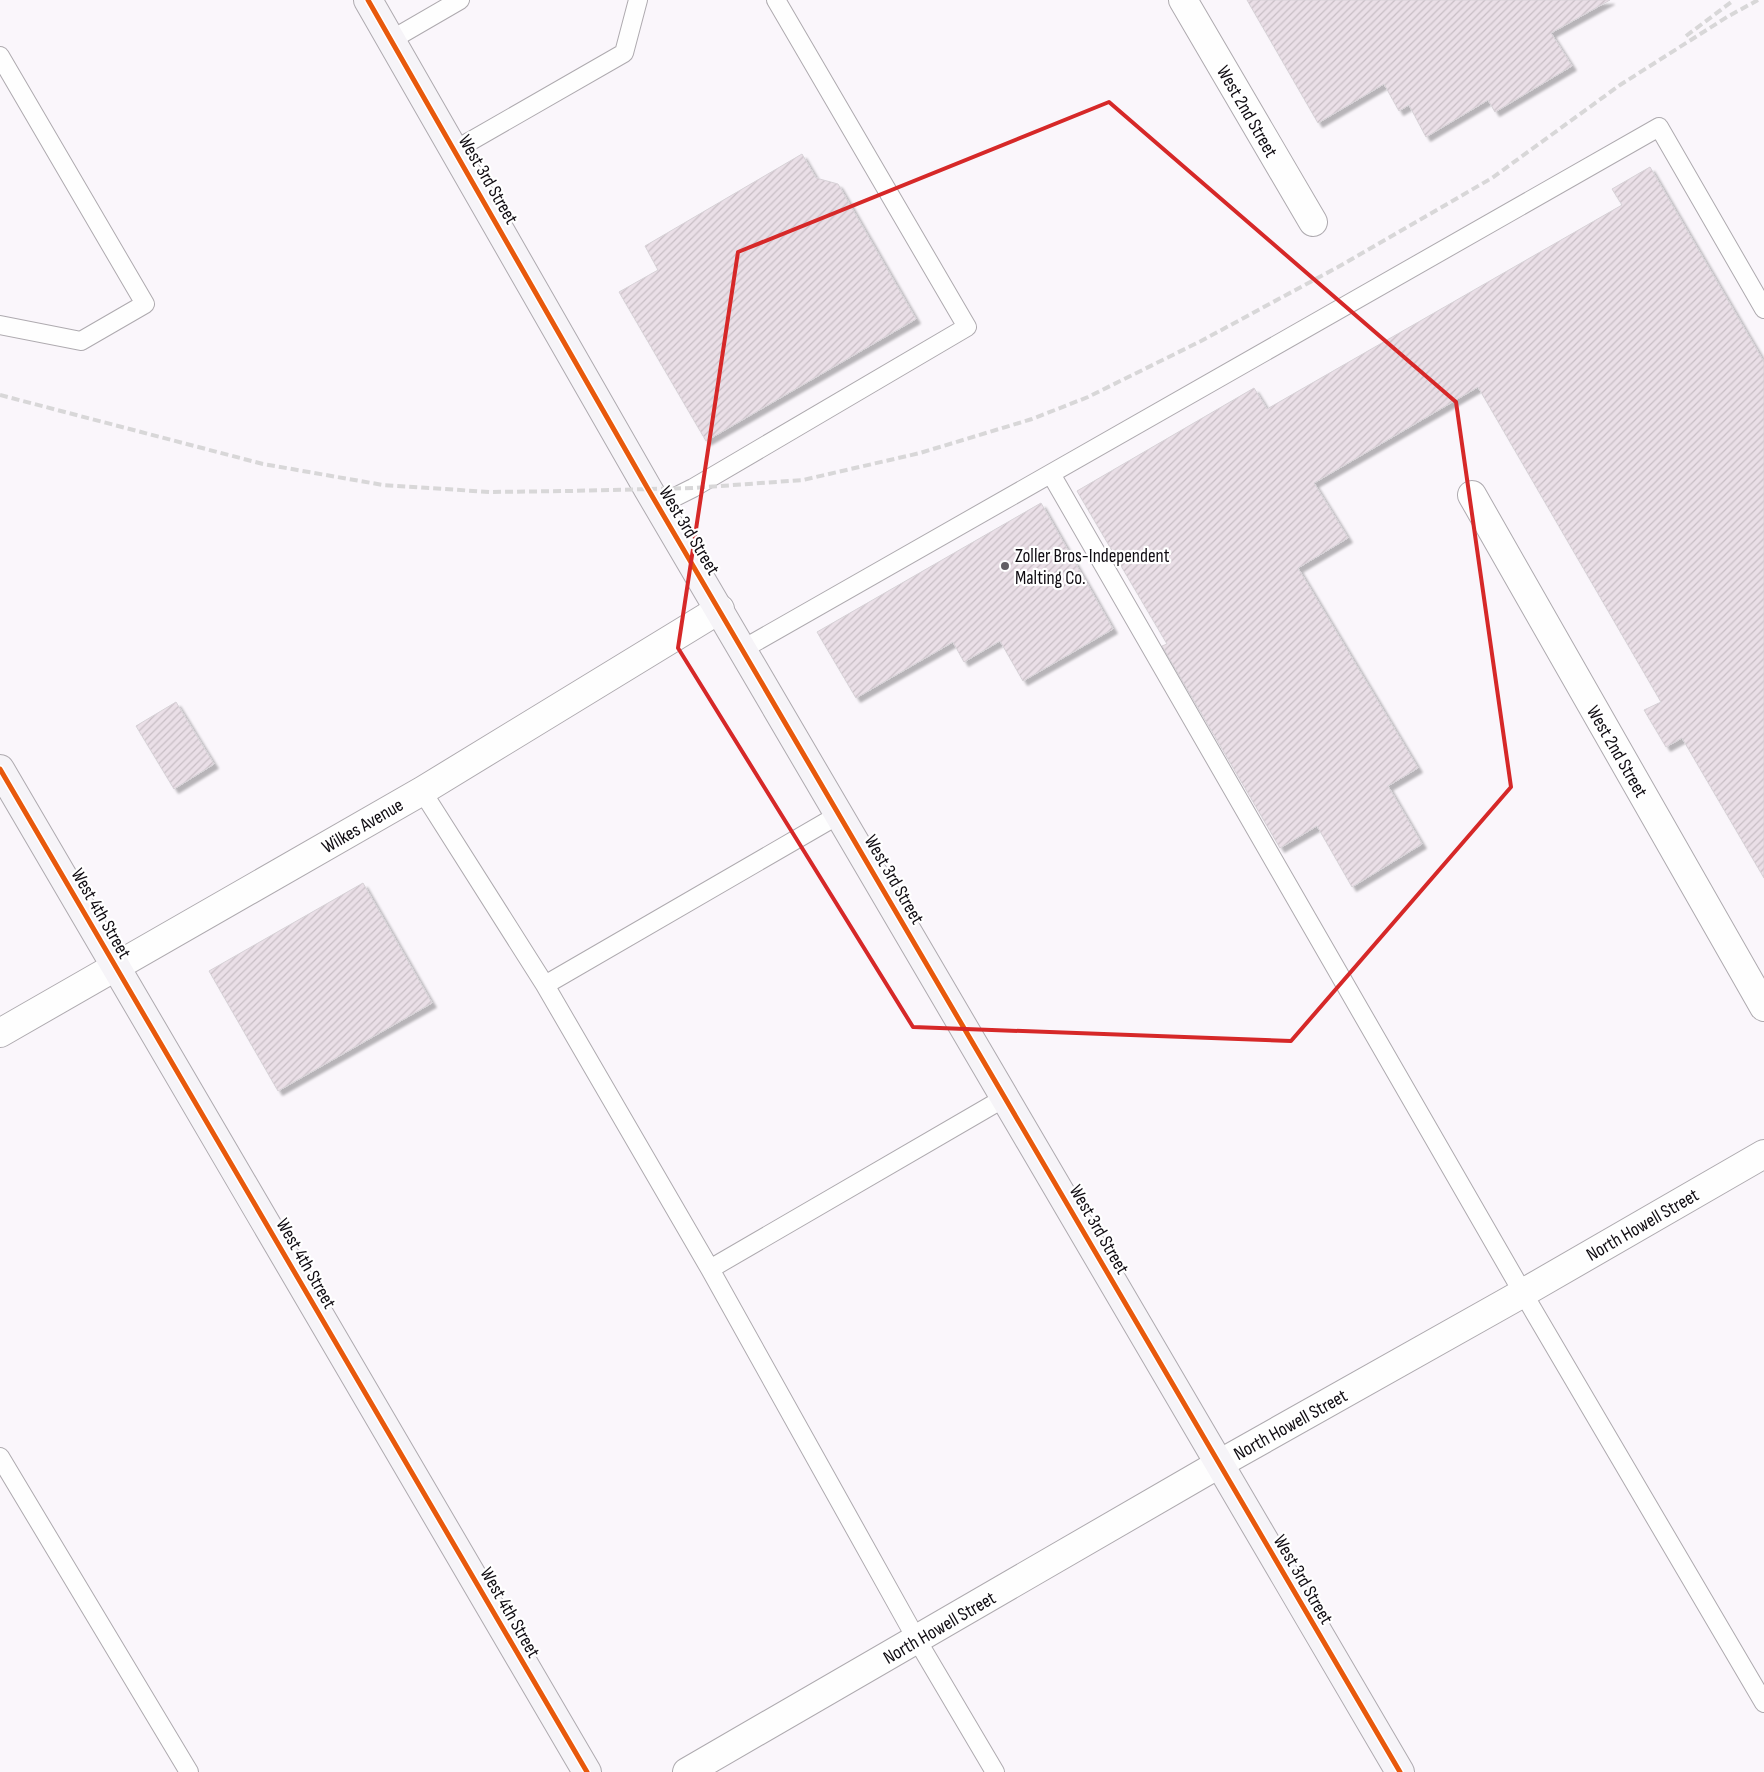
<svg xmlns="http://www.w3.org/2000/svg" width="1764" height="1772" viewBox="0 0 1764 1772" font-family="'Sofia Sans Condensed',sans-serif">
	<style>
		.building { fill: url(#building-hatch); stroke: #d7d2d7; filter: url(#shadow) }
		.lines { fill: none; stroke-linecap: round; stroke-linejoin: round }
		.lane-casing { stroke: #aeaaaf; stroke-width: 20 }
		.street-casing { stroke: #aeaaaf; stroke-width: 30 }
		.secondary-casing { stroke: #aeaaaf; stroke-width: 30 }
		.lane { stroke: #fefefe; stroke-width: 18 }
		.street { stroke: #fefefe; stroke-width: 28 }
		.secondary { stroke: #f6f4f8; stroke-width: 28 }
		.rail { stroke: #d8d7d8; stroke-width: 4; stroke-dasharray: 8 4; stroke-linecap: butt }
		.cycleway-casing { stroke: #fff; stroke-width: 8 }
		.cycleway { stroke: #e8590c; stroke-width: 5 }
		.marked { fill: none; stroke: #d62828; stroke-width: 4; stroke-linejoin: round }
		.poi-dot { fill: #625e64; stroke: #fff; stroke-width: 2 }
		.labels { text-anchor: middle; stroke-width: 4.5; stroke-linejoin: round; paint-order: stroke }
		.street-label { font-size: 19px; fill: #100c12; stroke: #fff }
		.poi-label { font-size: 19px; fill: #100c12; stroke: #fff; text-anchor: start }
	</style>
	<defs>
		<pattern id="building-hatch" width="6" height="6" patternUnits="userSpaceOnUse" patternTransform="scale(1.25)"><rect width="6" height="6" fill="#eadfe7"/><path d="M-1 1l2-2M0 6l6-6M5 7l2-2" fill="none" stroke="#c8bec5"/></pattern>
		<filter id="shadow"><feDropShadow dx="4.5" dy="4.5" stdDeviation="1" flood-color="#0004"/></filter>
	</defs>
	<rect width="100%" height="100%" fill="#faf6fb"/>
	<path class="building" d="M 1247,0 L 1610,0 L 1551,33 L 1572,66 L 1495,112 L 1488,100 L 1426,137 L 1409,105 L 1399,111 L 1384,84 L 1318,123 Z
		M 802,154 L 816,178 L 838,184 L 916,319 L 706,441 L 619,292 L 658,270 L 645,246 Z
		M 1650,167 L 1764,362 L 1764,878 L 1682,738 L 1666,747 L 1644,710 L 1661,702 L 1478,387 L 1314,483 L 1348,538 L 1298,568 L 1418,768 L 1388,786 L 1422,844 L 1352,887 L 1317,826 L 1280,848 L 1162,646 L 1167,644 L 1077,491 L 1254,388 L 1267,409 L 1622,205 L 1612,189 Z
		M 1041,503 L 1113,629 L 1023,681 L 1000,641 L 964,662 L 953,642 L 856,698 L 817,632 Z
		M 176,702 L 214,764 L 174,789 L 136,726 Z
		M 363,883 L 432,1003 L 278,1091 L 209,971 Z"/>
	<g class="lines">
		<g class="lane-casing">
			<path id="lane" d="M 391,40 L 460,0
				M 0,56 L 145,304 L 81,341 L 0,325
				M 455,150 L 624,53 L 638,0
				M 1051,474 L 1523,1293 L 1764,1703
				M 659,505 L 693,488 L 967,327 L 776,0
				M 743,649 L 1659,127 L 1764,309
				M 422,791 L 545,985 L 710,1269 L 917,1640 L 995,1772
				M 545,985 L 840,814
				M 710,1269 L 1006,1097
				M 0,1457 L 189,1772"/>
		</g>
		<g class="street-casing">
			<path id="street" d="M 1183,0 L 1313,222
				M 1472,495 L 1764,1007
				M 0,1033 L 422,791 L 720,609
				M 687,1772 L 1219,1464 L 1523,1293 L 1764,1154"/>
		</g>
		<g class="secondary-casing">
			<path id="secondary" d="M 368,0 L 648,489 L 1400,1772
				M 0,769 L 587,1772"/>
		</g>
		<use href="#lane" class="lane"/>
		<use href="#street" class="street"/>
		<use href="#secondary" class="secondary"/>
		<path class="rail" d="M 1686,36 L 1734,0
			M 0,395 L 263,464 L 383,485 L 490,492 L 569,491 L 693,488 L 803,480 L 920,453 L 1032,419 L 1088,397 L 1201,341 L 1338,267 L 1492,178 L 1620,85 L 1727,17 L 1758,0"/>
		<g class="cycleway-casing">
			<path id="cycleway" d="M 368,0 L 648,489 L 1400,1772
				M 0,769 L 587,1772"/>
		</g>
		<use href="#cycleway" class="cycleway"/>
	</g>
	<path class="marked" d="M 1109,102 L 1456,402 L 1511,787 L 1291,1041 L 913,1027 L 678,648 L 738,252 Z"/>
	<circle class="poi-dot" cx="1005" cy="566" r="5"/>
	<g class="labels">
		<g class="street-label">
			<text transform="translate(1248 111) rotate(60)" y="7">West 2nd Street</text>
			<text transform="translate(489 179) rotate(60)" y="7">West 3rd Street</text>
			<text transform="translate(690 530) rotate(59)" y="7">West 3rd Street</text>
			<text transform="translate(1618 751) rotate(60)" y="7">West 2nd Street</text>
			<text transform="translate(362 825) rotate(-30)" y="7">Wilkes Avenue</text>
			<text transform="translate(895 879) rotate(60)" y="7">West 3rd Street</text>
			<text transform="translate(102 913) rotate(60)" y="7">West 4th Street</text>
			<text transform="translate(1642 1224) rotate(-30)" y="7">North Howell Street</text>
			<text transform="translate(1100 1229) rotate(60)" y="7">West 3rd Street</text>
			<text transform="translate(307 1263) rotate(60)" y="7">West 4th Street</text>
			<text transform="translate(1290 1424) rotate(-29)" y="7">North Howell Street</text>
			<text transform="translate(1304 1579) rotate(60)" y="7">West 3rd Street</text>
			<text transform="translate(511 1612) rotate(60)" y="7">West 4th Street</text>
			<text transform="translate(939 1627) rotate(-30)" y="7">North Howell Street</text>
		</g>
		<g class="poi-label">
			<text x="1015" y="562">Zoller Bros-Independent<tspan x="1015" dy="22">Malting Co.</tspan></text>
		</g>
	</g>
</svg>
